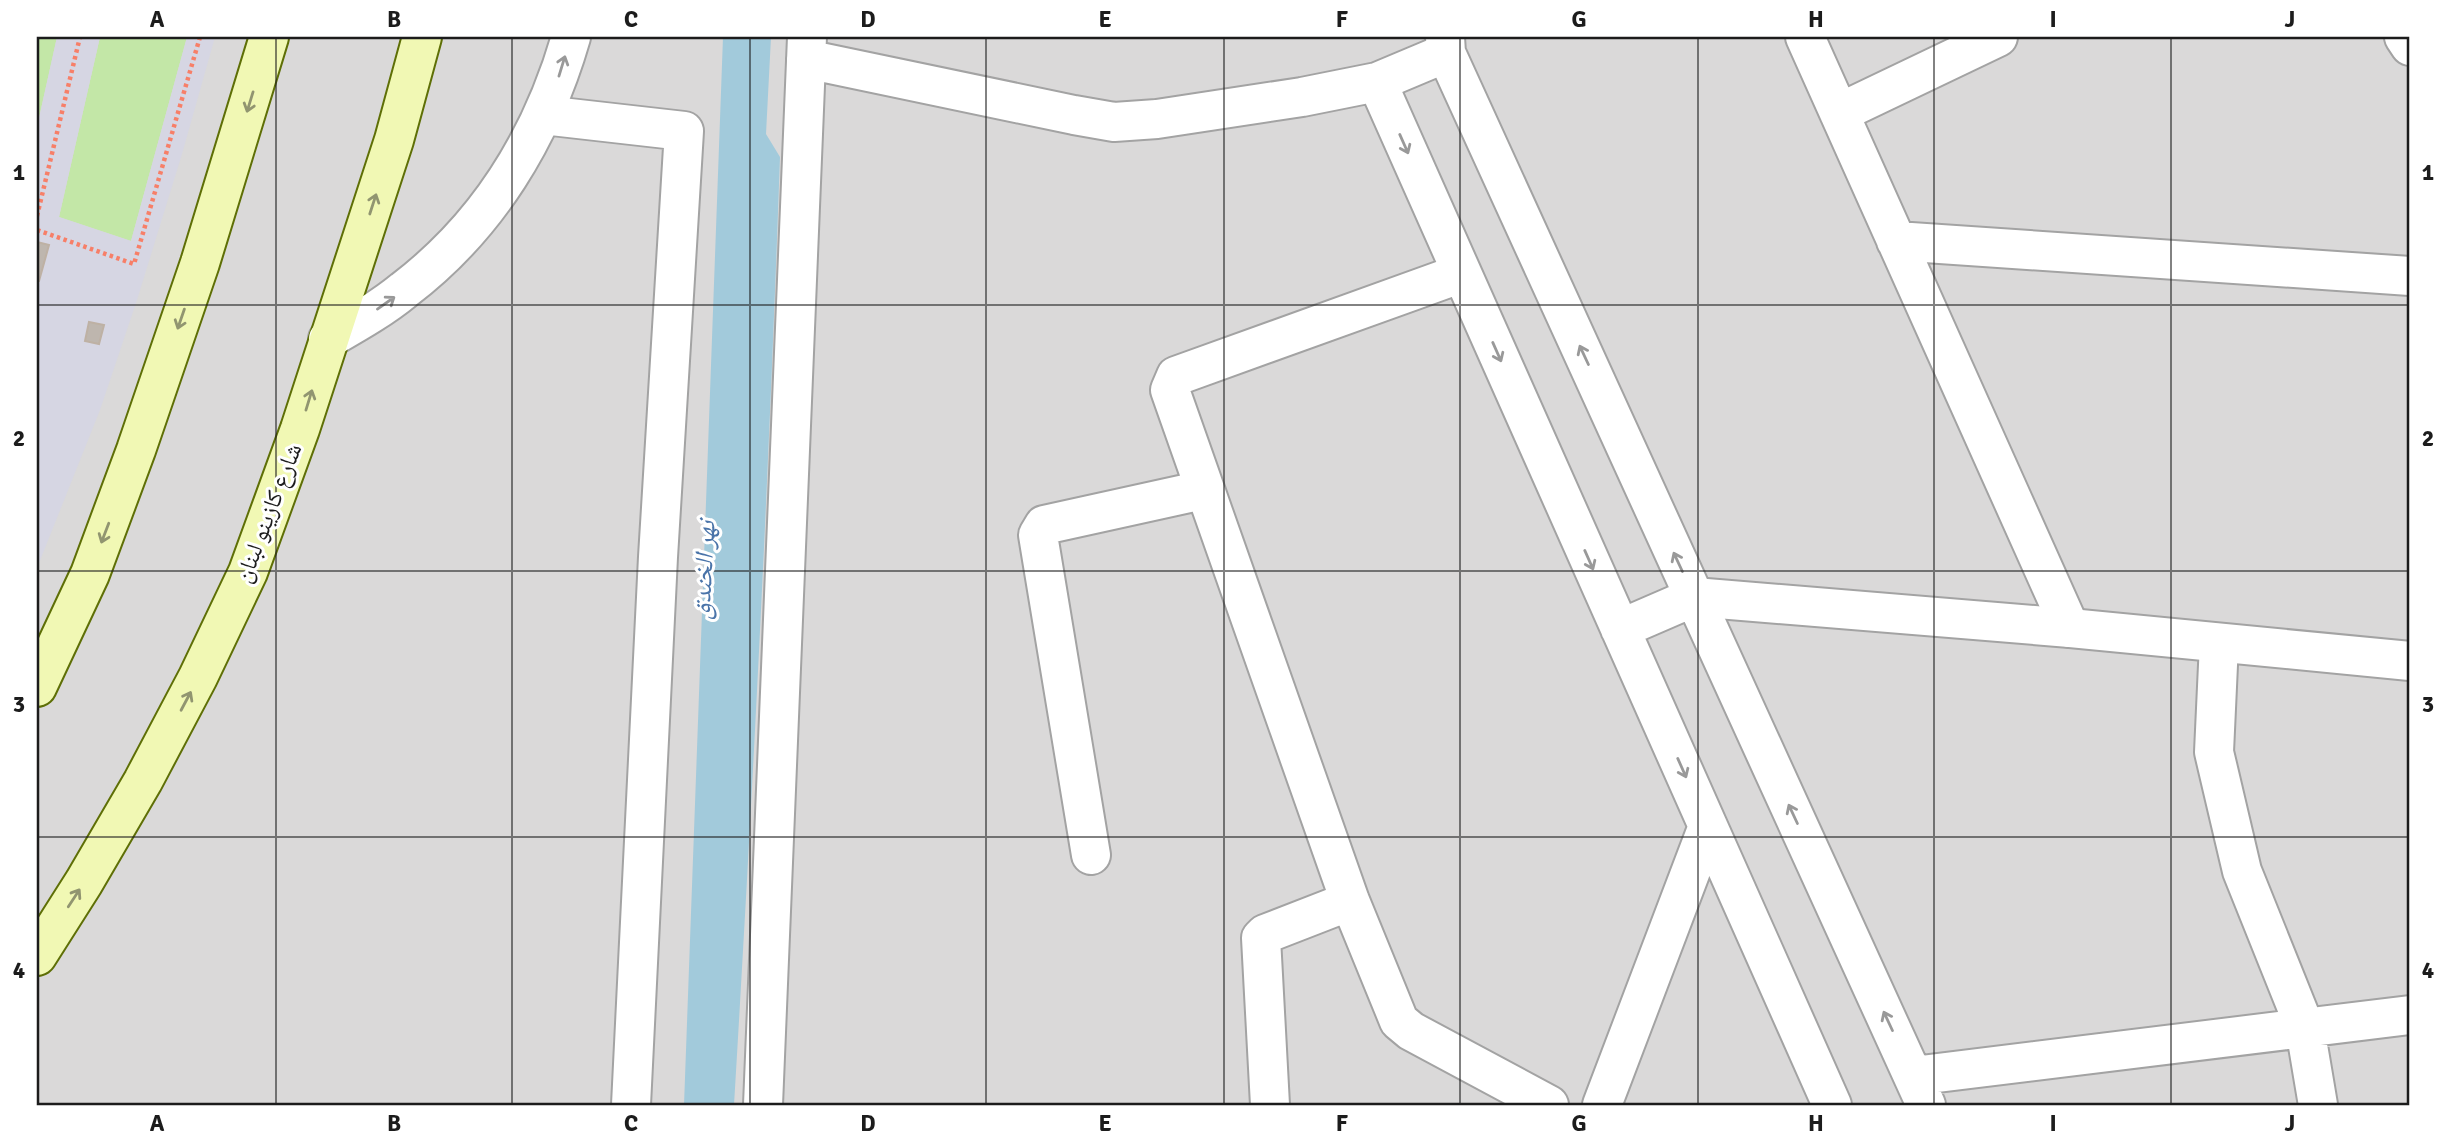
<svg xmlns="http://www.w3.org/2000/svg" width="2447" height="1142" viewBox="0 0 2447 1142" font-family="Signika,'Noto Naskh Arabic',sans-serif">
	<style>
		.residential { fill: #dad9d9 }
		.grass { fill: #c3e7a7 }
		.plaza { fill: #d6d6e3 }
		.water { fill: #a2cadb }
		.building { fill: #beb6ae; stroke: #beb1a4; stroke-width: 2 }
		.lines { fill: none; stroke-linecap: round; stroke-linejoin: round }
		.minor-casing { stroke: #a3a3a3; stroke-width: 42 }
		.tertiary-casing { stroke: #a3a3a3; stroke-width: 42 }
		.secondary-casing { stroke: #5e6f06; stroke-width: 42 }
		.path { stroke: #f77f68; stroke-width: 4.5; stroke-dasharray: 3.5 3.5; stroke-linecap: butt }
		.minor { stroke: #fff; stroke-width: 38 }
		.tertiary { stroke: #fff; stroke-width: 38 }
		.secondary { stroke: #f1f8b4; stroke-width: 38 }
		.oneway { stroke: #999 }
		.oneway2 { stroke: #919570 }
		.grid { fill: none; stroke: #1c1c1c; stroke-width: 2; stroke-opacity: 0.55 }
		.labels { text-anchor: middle; stroke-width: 6; stroke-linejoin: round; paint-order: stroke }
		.street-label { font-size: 24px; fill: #1c1c1c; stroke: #fff }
		.water-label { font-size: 26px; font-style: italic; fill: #4a74a9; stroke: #fff }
		.neatline { fill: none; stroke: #1c1c1c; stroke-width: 2.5 }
		.grid-label { font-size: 23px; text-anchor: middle; font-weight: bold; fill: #1c1c1c }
	</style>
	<rect width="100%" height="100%" fill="#edeae1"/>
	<path class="residential" d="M 37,37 L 2410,37 L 2410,1105 L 37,1105 Z"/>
	<path class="grass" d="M 37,37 L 57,37 L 37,127 Z
		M 100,37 L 187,37 L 131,241 L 59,217 Z"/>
	<path class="plaza" d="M 57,37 L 100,37 L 59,217 L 131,241 L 187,37 L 215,37 L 182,154 L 137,300 L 100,410 L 37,568 L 37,127 Z"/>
	<path class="water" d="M 723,37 L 771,37 L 766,134 L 780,157 C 769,473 753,789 734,1105 L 684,1105 Z"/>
	<path class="building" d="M 37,242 L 49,245 L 39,281 L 37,281 Z
		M 89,322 L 104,325 L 99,344 L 85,341 Z"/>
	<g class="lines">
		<g class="minor-casing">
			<path id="minor" d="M 1445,37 L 1446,53 L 1926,1105
				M 1805,37 L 2070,628
				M 2404,37 L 2410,46
				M 806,59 L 1074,115 L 1114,122 L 1157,119 L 1302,97 L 1377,82 L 1446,53
				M 1377,82 L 1832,1105
				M 1839,113 L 1998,37
				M 543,115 L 684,131 L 658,557 L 631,1105
				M 1896,241 L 2410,276
				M 1462,273 L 1176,376 L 1170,390 L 1350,901 L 1399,1021 L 1411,1031 L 1549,1105
				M 1620,629 L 1694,597
				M 2219,643 L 2214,752 L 2242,871 L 2305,1028 L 2318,1105
				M 1091,855 L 1038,535 L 1044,525 L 1203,490
				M 1913,1076 L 2410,1015
				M 763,1105 L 807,37
				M 1270,1105 L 1261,938 L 1265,934 L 1350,901
				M 1602,1105 L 1708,826"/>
		</g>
		<g class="tertiary-casing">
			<path id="tertiary" d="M 328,339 C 354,324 381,309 404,290 C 488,226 542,137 571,37
				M 1694,597 L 2070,628 L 2410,661"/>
		</g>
		<g class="secondary-casing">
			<path id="secondary" d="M 37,687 L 90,574 L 136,450 L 200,263 L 269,37
				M 37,956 L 84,882 L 143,781 L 198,677 L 248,572 L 300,429 L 394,140 L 422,37"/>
		</g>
		<path class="path" d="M 37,216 L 80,37
			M 37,230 L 134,264 L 200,37"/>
		<use href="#minor" class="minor"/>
		<use href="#tertiary" class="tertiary"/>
		<use href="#secondary" class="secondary"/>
	</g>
	<defs><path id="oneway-shaft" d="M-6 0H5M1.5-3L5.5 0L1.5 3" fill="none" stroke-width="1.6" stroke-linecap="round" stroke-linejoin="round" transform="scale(1.75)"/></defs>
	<g class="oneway">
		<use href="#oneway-shaft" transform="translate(562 66) rotate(-73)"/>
		<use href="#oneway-shaft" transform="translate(1404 144) rotate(66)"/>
		<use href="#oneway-shaft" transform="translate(386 303) rotate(-35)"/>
		<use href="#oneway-shaft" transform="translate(1497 352) rotate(66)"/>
		<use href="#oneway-shaft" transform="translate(1584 355) rotate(-115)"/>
		<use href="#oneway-shaft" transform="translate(1589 560) rotate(66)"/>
		<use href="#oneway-shaft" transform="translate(1678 562) rotate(-115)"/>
		<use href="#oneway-shaft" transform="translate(1682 768) rotate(66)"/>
		<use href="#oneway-shaft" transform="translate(1793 814) rotate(-115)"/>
		<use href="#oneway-shaft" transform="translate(1888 1021) rotate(-115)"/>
	</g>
	<g class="oneway2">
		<use href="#oneway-shaft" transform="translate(250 102) rotate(107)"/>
		<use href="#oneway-shaft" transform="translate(373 204) rotate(-72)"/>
		<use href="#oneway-shaft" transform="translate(181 319) rotate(109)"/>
		<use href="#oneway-shaft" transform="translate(309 400) rotate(-73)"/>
		<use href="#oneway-shaft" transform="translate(105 533) rotate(111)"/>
		<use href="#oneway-shaft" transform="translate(186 701) rotate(-62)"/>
		<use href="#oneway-shaft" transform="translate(74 898) rotate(-57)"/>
	</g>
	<path class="grid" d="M 276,37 L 276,1105M 512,37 L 512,1105M 750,37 L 750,1105M 986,37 L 986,1105M 1224,37 L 1224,1105M 1460,37 L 1460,1105M 1698,37 L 1698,1105M 1934,37 L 1934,1105M 2171,37 L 2171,1105M 37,305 L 2410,305M 37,571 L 2410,571M 37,837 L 2410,837"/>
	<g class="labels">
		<g class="street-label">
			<text transform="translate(268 513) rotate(-69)" y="8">شارع كازينو لبنان</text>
		</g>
		<g class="water-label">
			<text transform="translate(703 570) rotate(-87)" y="9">نهر الخندق</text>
		</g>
	</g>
	<rect width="2447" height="1142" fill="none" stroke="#ffffff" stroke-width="77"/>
	<rect x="38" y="38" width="2370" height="1066" class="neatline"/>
	<g class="grid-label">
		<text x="157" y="27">A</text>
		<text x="394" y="27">B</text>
		<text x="631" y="27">C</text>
		<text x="868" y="27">D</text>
		<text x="1105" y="27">E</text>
		<text x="1342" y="27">F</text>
		<text x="1579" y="27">G</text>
		<text x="1816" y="27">H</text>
		<text x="2053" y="27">I</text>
		<text x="2290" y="27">J</text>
		<text x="19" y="180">1</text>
		<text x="2428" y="180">1</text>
		<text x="19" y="446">2</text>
		<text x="2428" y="446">2</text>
		<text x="19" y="712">3</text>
		<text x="2428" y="712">3</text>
		<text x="19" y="978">4</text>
		<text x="2428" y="978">4</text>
		<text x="157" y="1131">A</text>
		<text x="394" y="1131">B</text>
		<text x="631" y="1131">C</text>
		<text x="868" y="1131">D</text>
		<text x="1105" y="1131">E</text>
		<text x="1342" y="1131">F</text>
		<text x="1579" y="1131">G</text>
		<text x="1816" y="1131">H</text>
		<text x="2053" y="1131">I</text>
		<text x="2290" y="1131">J</text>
	</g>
</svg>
